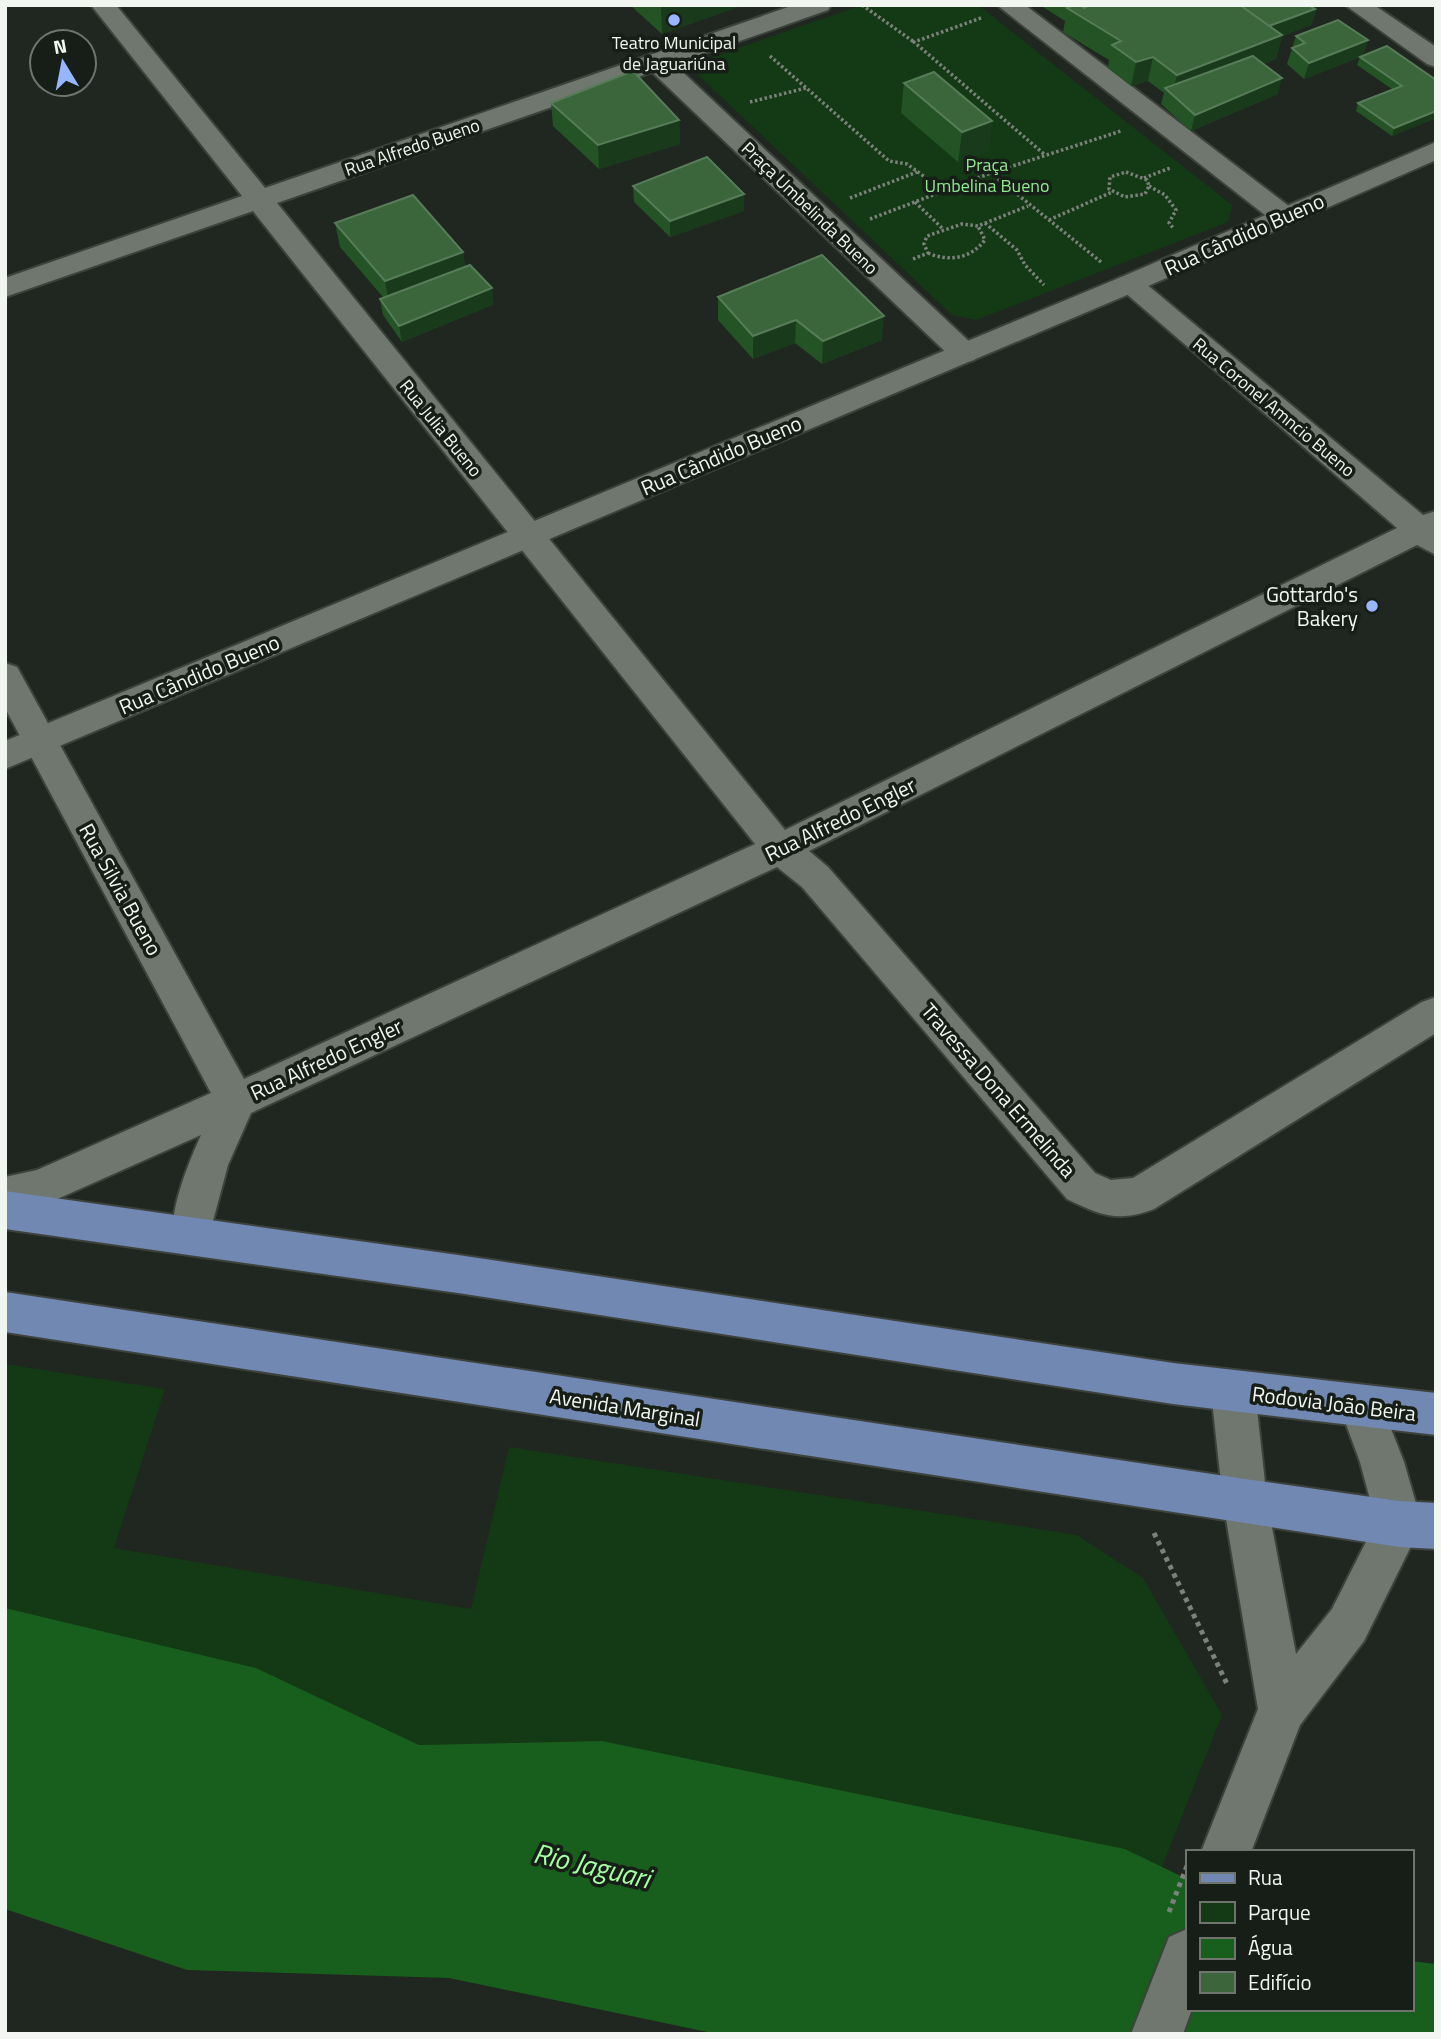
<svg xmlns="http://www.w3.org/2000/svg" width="1441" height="2039" viewBox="0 0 1441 2039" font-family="'Titillium Web',sans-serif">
  <rect width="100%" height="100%" fill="#202620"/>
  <path fill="#143a15" d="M862,5H978L1232,205L1228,222L976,320L952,315L698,75L704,60Z
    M5,1364L165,1389L114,1548L471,1609L509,1447L1077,1535L1143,1578L1222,1715L1162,1867L1125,1849L602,1741L419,1745L256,1668L5,1608Z"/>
  <path fill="#185e1c" d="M5,1608L256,1668L419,1745L602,1741L1125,1849L1187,1879V2009H1411V1961L1436,1964V2034H717L449,1978L187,1970L5,1909Z"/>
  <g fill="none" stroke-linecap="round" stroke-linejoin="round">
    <defs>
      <path id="minor" d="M91,5H116L265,188L794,5H831L828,10L674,64L974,346L979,353L974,360L964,363L954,360L652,72L277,203L785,830L1397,528L1115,284L1119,278L1129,275L1139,278L1423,515L1436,511V555L1417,545L809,851L828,867L1095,1173L1111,1180L1133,1178L1422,1002L1436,997V1033L1154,1209C1118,1223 1100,1215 1067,1199L802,887L777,867L251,1113L228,1165L206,1247L191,1253L176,1247C164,1220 189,1162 201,1135L55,1200L5,1213V1177L37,1170L211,1093L5,708V663L17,667L244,1079L755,844L253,211L5,297V278L242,196Z
        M997,5H1025L1294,210L1298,216L1294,222L1284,224L1274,222Z
        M1345,5H1374L1436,47V67L1427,64Z
        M1233,1370L1248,1376L1255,1391L1267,1501L1296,1654L1332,1609L1376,1522L1360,1462L1340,1408L1347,1393L1362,1387L1377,1393L1404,1462L1422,1524L1364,1641L1300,1725L1251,1852H1201L1258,1709L1223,1501L1211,1391L1218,1376Z
        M1187,1929V2009H1192L1183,2034H1131L1169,1937Z"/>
      <path id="secondary" d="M1436,142V160L1139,290L5,769V741L1119,278Z"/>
      <path id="primary" d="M5,1191L458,1255L1173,1363L1436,1393V1435L1173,1404L458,1293L5,1229Z
        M5,1292L1245,1479L1399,1501L1436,1503V1549L1399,1547L1245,1523L5,1332Z"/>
    </defs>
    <use href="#minor" stroke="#3d423d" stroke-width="4"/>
    <use href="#secondary" stroke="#3d423d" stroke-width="4"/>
    <use href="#primary" stroke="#3d423d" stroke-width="4"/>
    <path stroke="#7c817c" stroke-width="3.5" stroke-dasharray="2.5 2.5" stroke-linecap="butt" d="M862,5L914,42
      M981,18L914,42L1044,154
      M770,56L889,161L907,164L944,191
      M750,102L806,88
      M1126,172L1147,180L1149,186L1145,194L1125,197L1109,189L1110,177Z
      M1144,178L1170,168
      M1149,186L1165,195L1176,210L1169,223L1174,229
      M850,198L917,172
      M915,202L942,228
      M870,219L991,173
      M1049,220L1112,192
      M985,223L1017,250L1025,265L1044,285
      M928,253C949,262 970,259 985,240L978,226
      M913,259L928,253L924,244L927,236L962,224L978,226L1028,206
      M1101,262L991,173L1121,131"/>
    <path stroke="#7c817c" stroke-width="5" stroke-dasharray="4.5 4.5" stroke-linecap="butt" d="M1154,1533L1228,1686
      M1169,1912L1187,1866"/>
    <use href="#minor" fill="#6f776f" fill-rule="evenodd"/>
    <use href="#secondary" fill="#6f776f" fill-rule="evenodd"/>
    <use href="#primary" fill="#7188b3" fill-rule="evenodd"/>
  </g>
  <path fill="#245426" d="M630,5H743L662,34Z
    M1040,5H1318L1311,25L1282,36L1276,59L1263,64L1278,94L1191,131L1161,104L1164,93L1148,81L1131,86L1108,68L1109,60L1063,32L1065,21Z
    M1296,36L1368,40L1363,56L1304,79L1287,64Z
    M1360,57L1436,80V118L1392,136L1356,111L1358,103L1392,89L1357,65Z
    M904,83L992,121L988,151L958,162L901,113Z
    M551,103L679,120L680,144L599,169L553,126Z
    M633,186L744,211L670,237L634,202Z
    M335,223L463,252L465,267L494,304L402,342L383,315L380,299L383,297L340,247Z
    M718,297L882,340L822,364L795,343L753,359L718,320Z"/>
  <path fill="#193a1b" d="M661,5H743L662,34Z
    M1304,5H1318L1311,25L1282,36L1276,59L1175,97L1172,95L1177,75L1267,27Z
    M1368,40L1363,56L1304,79L1309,63Z
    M1153,57L1148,81L1131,86L1136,62Z
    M1282,78L1278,94L1191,131L1195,115Z
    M1436,111V118L1392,136L1394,128Z
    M679,120L680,144L599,169L598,145Z
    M992,121L988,151L958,162L962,132Z
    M744,194V211L670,237V221Z
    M463,252L466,276L389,305L385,281Z
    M492,288L494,304L402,342L399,326Z
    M884,316L882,340L822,364L823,341Z
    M796,320L795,343L753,359V336Z"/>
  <path fill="#3b663c" stroke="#577c58" stroke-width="2" d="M1075,5H1080L1084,8L1090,5H1240L1282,35L1177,75L1153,57L1136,62L1112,45L1121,41L1067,8Z
    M1240,5H1308L1315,9L1269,26Z
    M1338,20L1368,40L1309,63L1292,48L1305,43L1296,36Z
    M1387,46L1436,80V111L1394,128L1358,103L1402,86L1360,57Z
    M1253,56L1282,78L1195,115L1165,88Z
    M633,71L679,120L598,145L551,103Z
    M934,72L992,121L962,132L904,83Z
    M707,157L744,194L670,221L633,186Z
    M413,195L463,252L385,281L335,223Z
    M822,255L884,316L823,341L796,320L753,336L718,297Z
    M470,265L492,288L399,326L380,299Z"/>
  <g fill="#97b6fd" stroke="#171d17" stroke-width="2.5">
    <circle cx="674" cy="20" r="7"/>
    <circle cx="1372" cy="606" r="7"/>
  </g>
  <g text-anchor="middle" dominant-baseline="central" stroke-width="7" stroke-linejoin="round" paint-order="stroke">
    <g font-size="18" fill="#f2f6f1" stroke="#171d17">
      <text x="674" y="42">Teatro Municipal<tspan x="674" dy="21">de Jaguariúna</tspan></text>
    </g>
    <g font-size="18" fill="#f2f6f1" stroke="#171d17">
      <text transform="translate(412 147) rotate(-19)">Rua Alfredo Bueno</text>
      <text transform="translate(810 208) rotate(44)">Praça Umbelinda Bueno</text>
      <text transform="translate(1274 407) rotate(40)">Rua Coronel Amncio Bueno</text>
      <text transform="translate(441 428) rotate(51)">Rua Julia Bueno</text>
    </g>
    <g font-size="18" fill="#90ea90" stroke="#171d17">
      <text x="987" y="164">Praça<tspan x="987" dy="21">Umbelina Bueno</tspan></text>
    </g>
    <g font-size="21" fill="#f2f6f1" stroke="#171d17">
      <text transform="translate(1244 234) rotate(-24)">Rua Cândido Bueno</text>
      <text transform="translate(721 455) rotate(-23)">Rua Cândido Bueno</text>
      <text transform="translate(199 674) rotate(-23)">Rua Cândido Bueno</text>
      <text transform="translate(840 819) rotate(-26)">Rua Alfredo Engler</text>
      <text transform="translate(121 889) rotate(61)">Rua Silvia Bueno</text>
      <text transform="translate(326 1059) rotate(-25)">Rua Alfredo Engler</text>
      <text transform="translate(999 1090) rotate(49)">Travessa Dona Ermelinda</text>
      <text transform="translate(1334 1403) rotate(7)">Rodovia João Beira</text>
      <text transform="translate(625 1407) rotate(9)">Avenida Marginal</text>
    </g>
    <g font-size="21" fill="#f2f6f1" stroke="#171d17" text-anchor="end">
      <text x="1358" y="594">Gottardo's<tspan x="1358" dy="24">Bakery</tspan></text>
    </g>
    <g font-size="28" font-style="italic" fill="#a4fea3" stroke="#171d17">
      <text transform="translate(592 1865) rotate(13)">Rio Jaguari</text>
    </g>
  </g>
  <rect width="1441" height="2039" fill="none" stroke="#f2f6f1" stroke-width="14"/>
  <rect x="1186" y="1850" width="228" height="161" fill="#171d17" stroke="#6f746e" stroke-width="2"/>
  <rect x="1200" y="1873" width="35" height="10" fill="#7188b3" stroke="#6f746e" stroke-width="2"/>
  <text x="1248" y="1885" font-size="21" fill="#f2f6f1">Rua</text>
  <rect x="1200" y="1902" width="35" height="21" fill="#143a15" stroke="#6f746e" stroke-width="2"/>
  <text x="1248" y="1920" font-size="21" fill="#f2f6f1">Parque</text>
  <rect x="1200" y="1938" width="35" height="21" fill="#185e1c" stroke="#6f746e" stroke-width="2"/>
  <text x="1248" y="1955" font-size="21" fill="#f2f6f1">Água</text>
  <rect x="1200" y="1972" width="35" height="21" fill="#3b663c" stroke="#6f746e" stroke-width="2"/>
  <text x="1248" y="1990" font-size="21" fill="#f2f6f1">Edifício</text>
  <g transform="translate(63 63) rotate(350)"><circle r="33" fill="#171d17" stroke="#6f746e" stroke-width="2"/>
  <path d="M0-5L12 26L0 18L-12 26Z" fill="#97b6fd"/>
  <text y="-10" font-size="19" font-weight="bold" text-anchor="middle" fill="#f2f6f1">N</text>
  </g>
</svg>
